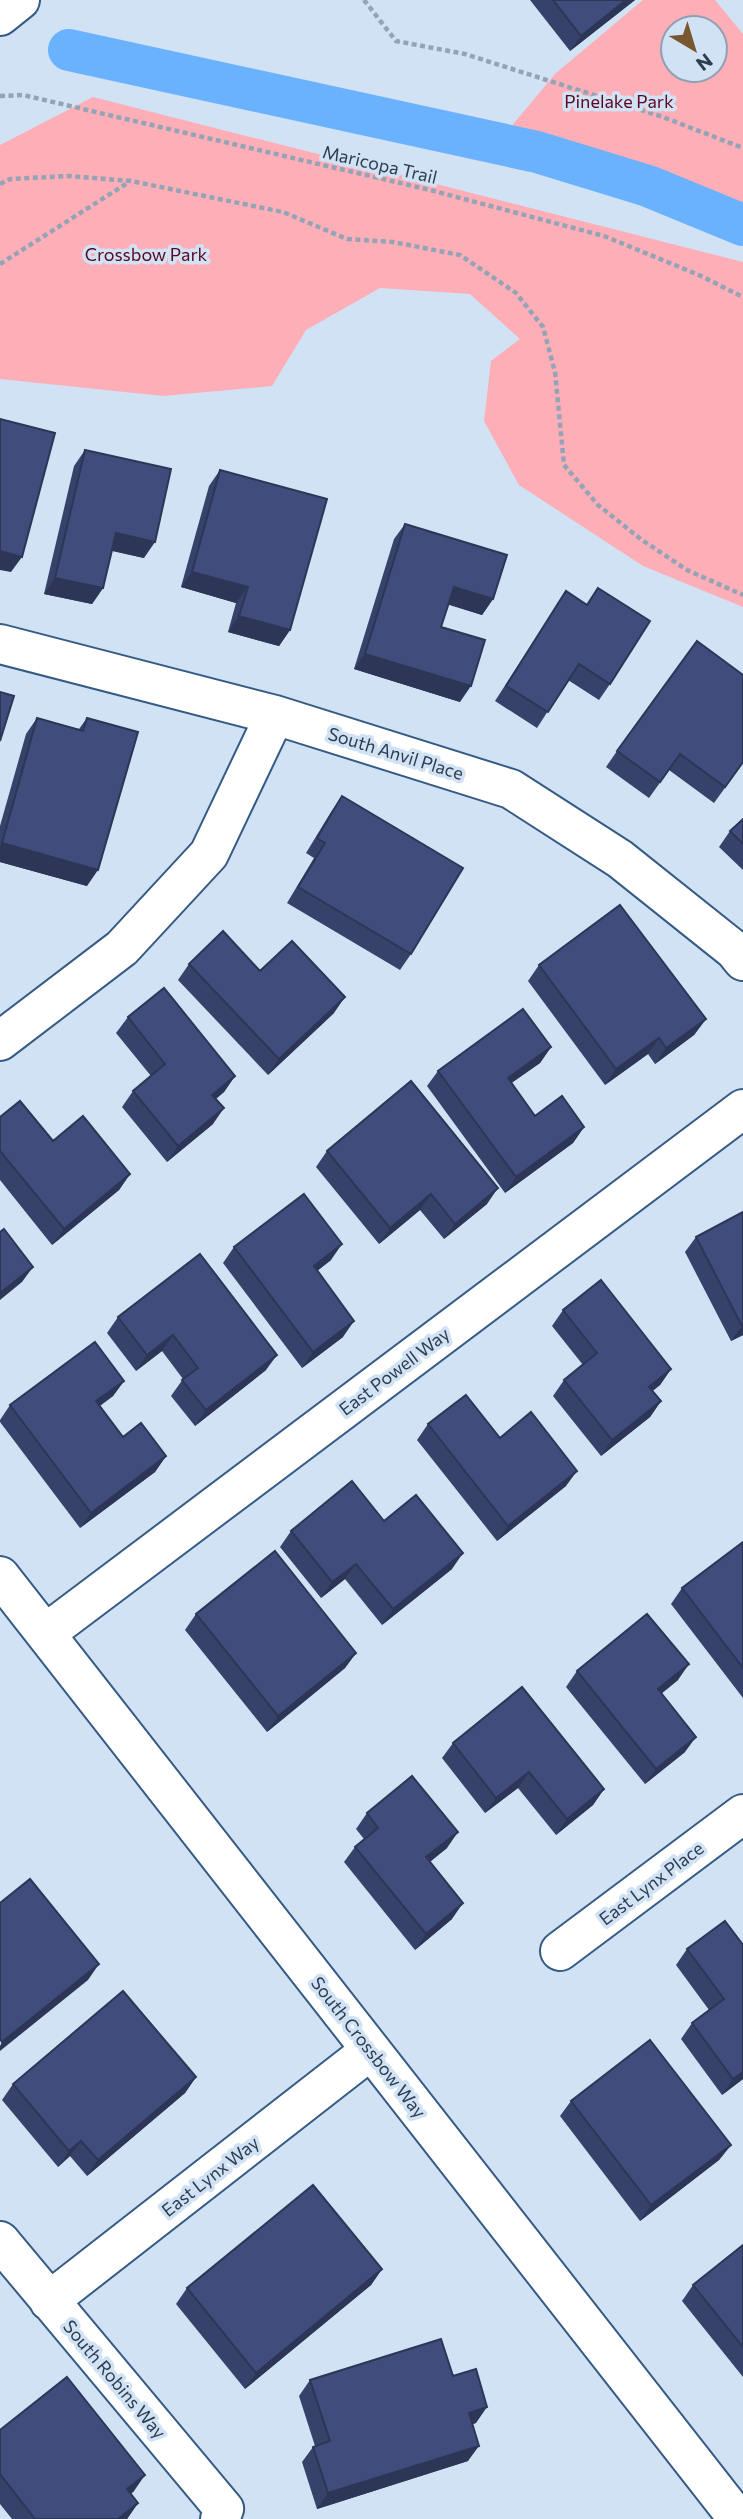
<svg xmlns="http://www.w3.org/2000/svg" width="743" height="2519" viewBox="0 0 743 2519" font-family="Commissioner,sans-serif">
  <rect width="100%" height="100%" fill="#d1e2f5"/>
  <path fill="#feaeb7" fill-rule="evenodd" d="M643,0H715L743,34V218L614,163L504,135L556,73ZM715,28V70H673V28Z
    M93,97L743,262V607L643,566L519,485L484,421L491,361L520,339L470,294L380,288L306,330L272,386L163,396L0,379V145Z"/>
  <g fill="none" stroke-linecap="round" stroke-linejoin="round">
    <path stroke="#6bb2fe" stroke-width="42" d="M69,50L537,152L648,186L743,225"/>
    <defs>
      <path id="street" d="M0,644L275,715L511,789L620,859L734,950L743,961
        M0,1041L122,948L209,854L275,715
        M0,1576L738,2519
        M46,1633L743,1109
        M560,1951L743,1814
        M0,2241L224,2509L220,2519
        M49,2301L371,2050"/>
      <path id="secondary" d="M0,16L20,0"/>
    </defs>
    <use href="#street" stroke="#355b84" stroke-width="42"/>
    <use href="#secondary" stroke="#355b84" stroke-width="42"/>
    <path stroke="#93a4b7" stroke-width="4.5" stroke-dasharray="5 3.5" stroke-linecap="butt" d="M364,0L396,41L465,54L663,117L743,148
      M0,96L23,95L430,190L604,236L699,275L743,297
      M0,184L10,179L69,176L131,181L283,212L347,239L393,242L460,255L516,293L543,327L555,372L564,465L598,505L642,540L687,570L743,595
      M0,264L129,182"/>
    <use href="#street" stroke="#fff" stroke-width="38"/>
    <use href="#secondary" stroke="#fff" stroke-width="38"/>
  </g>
  <path fill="#37426b" d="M530,0H635L570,51Z
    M85,450L144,558L112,551L103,588L92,604L44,594L74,466Z
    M220,470L290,630L279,646L228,632L236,603L181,587L209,486Z
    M405,524L493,599L482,615L448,604L441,627L460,702L354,669L394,539Z
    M598,588L610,684L599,700L568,680L537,728L495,701L566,591L587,604Z
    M743,675V763L714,803L669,770L649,798L606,767L617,751Z
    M37,718L79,729L87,718V886L0,862V826L26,734Z
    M342,796L411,954L400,970L287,903L314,858L306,853L331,812Z
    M743,819V870L719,847L730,831Z
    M189,964L334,1013L268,1075L178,980Z
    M539,965L706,1019L694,1035L655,1064L648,1054L605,1085L528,981Z
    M128,1017L235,1076L224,1092L216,1099L213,1124L167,1162L122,1107L133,1091L151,1076L116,1033Z
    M551,1047L540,1063L511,1083L535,1116L584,1127L573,1143L505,1193L427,1086L438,1071Z
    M0,1117L53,1141L130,1174L119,1190L52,1245L0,1180Z
    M327,1151L487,1204L444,1239L420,1210L379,1244L316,1167Z
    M743,1212V1335L731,1341L685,1252L696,1237Z
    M234,1247L331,1260L317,1271L343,1337L302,1368L223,1263Z
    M200,1254L266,1370L195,1426L171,1396L183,1379L162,1351L136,1371L107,1333L118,1317Z
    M563,1310L671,1369L660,1385L652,1391L661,1401L650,1417L601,1456L553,1396L564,1380L583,1365L552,1326Z
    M124,1381L113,1396L100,1406L123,1437L166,1456L155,1472L80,1528L0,1422V1420L10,1405Z
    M428,1424L500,1438L566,1486L497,1541L417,1440Z
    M384,1521L452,1569L382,1625L345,1579L321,1598L280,1547L291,1531Z
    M743,1542V1698L671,1604L682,1588Z
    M196,1614L356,1653L345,1668L267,1732L185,1630Z
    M577,1671L678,1680L661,1694L685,1752L645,1784L566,1687Z
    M453,1743L604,1789L593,1805L556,1835L518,1788L485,1813L442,1758Z
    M367,1813L447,1848L430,1862L452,1919L415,1950L344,1862L355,1847L364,1839L356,1829Z
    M743,1945V2079L722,2095L681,2039L692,2023L709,2010L676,1965L687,1949Z
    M196,2077L185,2093L87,2176L70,2156L58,2167L2,2100L13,2084Z
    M571,2101L731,2145L719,2160L640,2221L560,2116Z
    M743,2245V2377L682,2301L693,2285Z
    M382,2269L371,2285L245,2389L176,2304L187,2288Z
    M453,2376L476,2423L472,2424L468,2461L317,2509L302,2462L313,2447L315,2446L299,2396L310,2380Z
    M0,2430L134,2491L131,2494L138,2503L127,2519H12L0,2504Z"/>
  <path fill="#2d3657" d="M626,0H635L570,51L581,36Z
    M116,533L155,542L144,558L105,549Z
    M0,551L22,557L11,572L0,570Z
    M192,572L248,587L236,603L181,587Z
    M55,578L103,588L92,604L44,594Z
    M454,587L493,599L482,615L443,603Z
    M239,616L290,630L279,646L228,632Z
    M365,654L471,686L460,702L354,669Z
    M2,843L98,870L87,886L0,862V846Z
    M345,997L334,1013L268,1075L279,1059Z
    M706,1019L694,1035L655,1064L666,1048Z
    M659,1038L648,1054L605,1085L616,1069Z
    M551,1047L540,1063L496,1094L508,1078Z
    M235,1076L224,1092L201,1110L212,1095Z
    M224,1108L213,1124L167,1162L178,1146Z
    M584,1127L573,1143L505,1193L516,1177Z
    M130,1174L119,1190L52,1245L64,1229Z
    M498,1188L487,1204L444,1239L455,1224Z
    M431,1194L420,1210L379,1244L390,1228Z
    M342,1244L331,1260L303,1282L314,1266Z
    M33,1267L22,1282L0,1300V1293Z
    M354,1321L343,1337L302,1368L313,1352Z
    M743,1325V1335L731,1341L742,1326Z
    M173,1335L162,1351L136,1371L147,1355Z
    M277,1355L266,1370L195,1426L206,1410Z
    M671,1369L660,1385L638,1403L649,1387Z
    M124,1381L113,1396L85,1416L96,1401Z
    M661,1401L650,1417L601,1456L612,1440Z
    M166,1456L155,1472L80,1528L91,1513Z
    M577,1471L566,1486L497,1541L508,1526Z
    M463,1553L452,1569L382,1625L393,1609Z
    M356,1564L345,1579L321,1598L332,1582Z
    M356,1653L345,1668L267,1732L278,1716Z
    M689,1664L678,1680L647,1705L658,1689Z
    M696,1737L685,1752L645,1784L656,1769Z
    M529,1772L518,1788L485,1813L496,1798Z
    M604,1789L593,1805L556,1835L567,1819Z
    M458,1832L447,1848L415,1873L426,1857Z
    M463,1903L452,1919L415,1950L426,1934Z
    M99,1964L88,1980L0,2051V2046L2,2042Z
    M743,2072V2079L722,2095L733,2079Z
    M196,2077L185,2093L87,2176L98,2160Z
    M81,2141L70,2156L58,2167L69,2151Z
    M731,2145L719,2160L640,2221L651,2205Z
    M382,2269L371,2285L245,2389L256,2373Z
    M487,2407L476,2423L458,2429L469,2413Z
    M479,2446L468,2461L317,2509L328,2493Z
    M145,2475L134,2491L116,2505L127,2489Z
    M138,2503L127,2519H118Z"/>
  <path fill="#404d7c" stroke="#2d3657" stroke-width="2" d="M553,0H626L581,36Z
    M0,419L55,433L22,557L0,551Z
    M85,450L171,469L155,542L116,533L103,588L55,578Z
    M220,470L327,499L290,630L239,616L248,587L192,572Z
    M405,524L507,555L493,599L454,587L441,627L485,640L471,686L365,654Z
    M598,588L650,621L610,684L579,664L548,712L506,686L566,591L587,605Z
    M697,641L743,675V762L725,787L680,754L660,782L617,751Z
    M0,692L14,696L0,741Z
    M37,718L83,731L87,718L138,732L98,870L2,843Z
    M342,796L463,868L411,954L298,887L325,843L317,838Z
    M743,819V844L730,831Z
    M620,905L706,1019L666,1048L659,1038L616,1069L539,965Z
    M223,931L260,971L292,941L345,997L279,1059L189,964Z
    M164,988L235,1076L212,1095L224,1108L178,1146L133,1091L165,1064L128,1017Z
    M523,1009L551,1047L508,1078L535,1116L562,1096L584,1127L516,1177L438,1071Z
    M411,1081L498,1188L455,1224L431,1194L390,1228L327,1151Z
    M20,1101L53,1141L83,1116L130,1174L64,1229L0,1151V1117Z
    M304,1194L342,1244L314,1266L354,1321L313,1352L234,1247Z
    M743,1212V1325L742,1326L696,1237Z
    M4,1229L33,1267L0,1293V1232Z
    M200,1254L277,1355L206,1410L182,1380L198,1368L173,1335L147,1355L118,1317Z
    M601,1280L671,1369L649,1387L661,1401L612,1440L564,1380L597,1353L563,1310Z
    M95,1342L124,1381L96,1401L123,1437L141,1423L166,1456L91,1513L10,1405Z
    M466,1395L500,1438L531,1412L577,1471L508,1526L428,1424Z
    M352,1481L384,1521L416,1495L463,1553L393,1609L356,1564L332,1582L291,1531Z
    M743,1542V1668L682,1588Z
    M275,1551L356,1653L278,1716L196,1614Z
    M647,1614L689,1664L658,1689L696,1737L656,1769L577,1671Z
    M522,1687L604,1789L567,1819L529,1772L496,1798L453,1743Z
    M412,1776L458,1832L426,1857L463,1903L426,1934L355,1847L378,1828L367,1813Z
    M30,1879L99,1964L2,2042L0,2039V1903Z
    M725,1921L743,1945V2072L733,2079L692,2023L724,1999L687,1949Z
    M123,1991L196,2077L98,2160L81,2141L69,2151L13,2084Z
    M650,2040L731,2145L651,2205L571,2101Z
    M313,2185L382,2269L256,2373L187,2288Z
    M743,2245V2347L693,2285Z
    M441,2339L453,2376L476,2369L487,2407L469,2413L479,2446L328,2493L313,2447L330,2441L310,2380Z
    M67,2377L145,2475L127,2489L138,2503L118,2519H35L0,2474V2430Z"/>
  <g text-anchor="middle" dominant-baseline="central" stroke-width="7" stroke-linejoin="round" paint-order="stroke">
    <g font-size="18" fill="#5c0520" stroke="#d1e2f5">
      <text x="619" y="101">Pinelake Park</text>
      <text x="146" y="254">Crossbow Park</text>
    </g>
    <g font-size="18" fill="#2c3d51" stroke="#d1e2f5">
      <text transform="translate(380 164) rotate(13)">Maricopa Trail</text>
      <text transform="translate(396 753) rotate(17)">South Anvil Place</text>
      <text transform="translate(394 1371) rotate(-37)">East Powell Way</text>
      <text transform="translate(651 1883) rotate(-37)">East Lynx Place</text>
      <text transform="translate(369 2047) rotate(52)">South Crossbow Way</text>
      <text transform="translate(210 2176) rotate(-38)">East Lynx Way</text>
      <text transform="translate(115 2379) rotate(50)">South Robins Way</text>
    </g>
  </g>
  <g transform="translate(694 49) rotate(142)"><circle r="33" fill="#d1e2f5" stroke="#8fa0b3" stroke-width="2"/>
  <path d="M0-5L12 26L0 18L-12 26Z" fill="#78572e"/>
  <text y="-10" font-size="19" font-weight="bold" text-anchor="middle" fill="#2c3d51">N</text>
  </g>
</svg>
